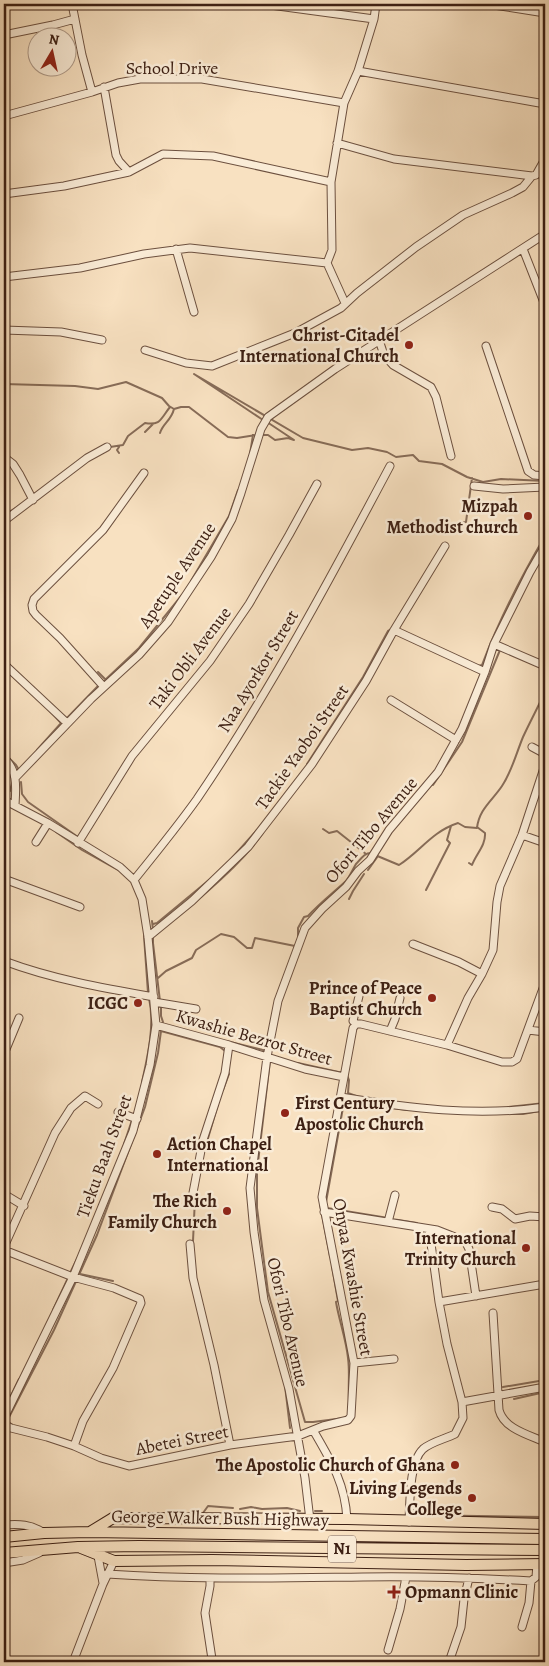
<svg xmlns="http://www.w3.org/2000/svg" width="549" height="1666" viewBox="0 0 549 1666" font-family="Alegreya,serif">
  <rect width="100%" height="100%" fill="#f8e1c1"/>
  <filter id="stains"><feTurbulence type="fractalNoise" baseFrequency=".004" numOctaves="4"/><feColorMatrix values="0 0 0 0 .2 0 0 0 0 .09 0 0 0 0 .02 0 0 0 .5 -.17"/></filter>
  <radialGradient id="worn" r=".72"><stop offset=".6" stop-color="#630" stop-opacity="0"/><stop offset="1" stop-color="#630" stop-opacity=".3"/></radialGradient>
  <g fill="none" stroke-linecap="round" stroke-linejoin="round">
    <path stroke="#876c58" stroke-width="2" d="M4,384L75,386L98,389L126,382L162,398L169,406L174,409L181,407H189L228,437L237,438L256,435
      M263,420L194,374L303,438L352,450L368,448L387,452L396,457L413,455L419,461L442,464L467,477L483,482L501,479L545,481
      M145,432L153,424
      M160,433C163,423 171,421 174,409
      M261,435H268L275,440L288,438L294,440L267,422
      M110,447L123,445L128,436L145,423C161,426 161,418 170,407
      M119,447L117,450L119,453
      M250,454L253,435
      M6,514L19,506
      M458,523L466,522L472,478
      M191,581L229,516L238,490
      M478,666L482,665C499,620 521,577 545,536
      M98,672L106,680
      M103,682L139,648L182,595
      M50,711L61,723
      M66,719L99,685
      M37,750L62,722
      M4,753L16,765L19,770
      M307,764L363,677L388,631L392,629
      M21,782L22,794L28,802L78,837
      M433,785L462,742L500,650
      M4,793L10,791L12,783
      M323,829L329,833L337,831L366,854
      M56,832L82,850L118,870
      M375,855L399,865C421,851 431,832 458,823L465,827L477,828C479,809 492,801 502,786C512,771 516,754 523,737C530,722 538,707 545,692
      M232,858L257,830
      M469,863L472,865C476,854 486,845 485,833L477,827
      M368,870L378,856
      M426,890L450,843L447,840L451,826
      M201,897C224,877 246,857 263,833
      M349,899L353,891L364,874
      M152,921L153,930
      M153,924L157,923L209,880
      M144,936L148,993
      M153,937V943L160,1001
      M298,937V928L304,917L308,916C320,903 333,893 346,881C349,878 353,869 356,864C361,859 364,853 371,853
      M158,978L166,971L192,958L196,950L221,934L234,937L247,948H252L255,938L295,946
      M161,1005V1016L163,1022
      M226,1041L267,1051
      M270,1061L257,1171V1208L268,1292L305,1422H313L344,1418
      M298,1063L343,1073
      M347,1075L349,1080L348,1093L356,1096
      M142,1082C148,1055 155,1025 149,998
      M223,1090L229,1074L228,1071
      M365,1104L407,1110
      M508,1107L545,1103
      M507,1114H523L545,1110
      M124,1144L132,1120
      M204,1152L218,1104
      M326,1202L344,1102L348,1101
      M320,1204L330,1256
      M327,1208L388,1218
      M392,1219L417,1223
      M193,1241L195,1198
      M332,1266L338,1301L336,1302C339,1320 346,1339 348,1358C350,1372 348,1386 349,1401
      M70,1273L79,1255
      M80,1274L113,1281
      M53,1310L68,1278
      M285,1386L290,1428
      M503,1387L545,1380
      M514,1399L545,1392
      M4,1410L19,1379
      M6,1423L54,1330L97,1235L145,1107L158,1053L161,1031L220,1047L225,1051
      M240,1509L251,1507L262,1509L287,1508L300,1511
      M315,1511H322
      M178,1512H179
      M203,1513L208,1506L233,1508
      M412,1515L545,1517"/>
    <defs>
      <path id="minor" d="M72,4L82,55L92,92
        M263,4L374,19
        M487,4L545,13
        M4,35L53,25L75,19
        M358,71L545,104
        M104,87L116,155L119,161L129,172
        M4,116L92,92L118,83L140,79H202L344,103
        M337,143L394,159L532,176
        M4,194L64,186L129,172L163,154L213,156L331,182
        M176,249L194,312
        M523,249L545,305
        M327,263L332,250L331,182L344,103L358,71L374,19L376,4
        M327,263L345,303
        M4,277L80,268L144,254L190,248L327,263
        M4,330L61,332L102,340
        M379,340L384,355L393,365L431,387L436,397L451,456
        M486,346L528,471L534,475L545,476
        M145,350L186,363L212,366L295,333L341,308L357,293L416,247L463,215L512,193L523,187L532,176L536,175L545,159
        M4,457L13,464L20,475L33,500
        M474,486L503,489L545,487
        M4,521L87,458L107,447
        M394,630L485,672
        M494,644L545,666
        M4,664L67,723
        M104,687L60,638L36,615L33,611L32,605L34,599L103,530L144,473
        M391,700L456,740
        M532,747L545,754
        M4,758C18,771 16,787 15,805
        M15,778L91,699L139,655L168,622L211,557L232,519L241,493L261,429L268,417L335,369L545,234
        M4,800L48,823L120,867L134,880L142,899L148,937L156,1025L150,1065L133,1131L73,1277L4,1418
        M522,835L545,843
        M36,842L48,823
        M78,843L132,756L210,661L249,604L289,535L317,484
        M4,879L80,907
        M134,880C155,854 177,827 197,799C269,693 330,579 390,466
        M148,937L192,901L248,847L312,764L366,681L394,630L445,546
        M413,944L459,962L482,974
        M4,961C52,979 103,988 154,997
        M154,1002L196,1009
        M356,1024L353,1021L360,992
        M156,1025L229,1045L305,1069L344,1077
        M528,1030L545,1032
        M390,1031L395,1019L400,998
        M447,1045L468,998L482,974L493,950L497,902L500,886L522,835L545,765
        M4,1054L19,1018
        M341,1097C408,1108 477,1117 545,1107
        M118,1112L137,1119
        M4,1194L24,1206
        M192,1198L203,1140L225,1073L229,1045
        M492,1207L502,1209L515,1219L530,1216L545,1217
        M324,1212L437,1230L465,1241L469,1249L476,1296
        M388,1222L395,1195
        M190,1244L193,1278L214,1365L230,1445
        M4,1247L55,1133L71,1108L85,1096L98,1104
        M4,1250L73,1277L114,1288L140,1299L141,1303L113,1368L83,1421L74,1446
        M439,1302L545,1284
        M493,1313L499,1410C504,1429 529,1435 545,1442
        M354,1363L394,1359
        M462,1402L545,1387
        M4,1424L11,1428L47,1437L74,1446L101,1458L129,1466L230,1445L298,1436L323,1426L348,1420L351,1416L354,1363L322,1197L353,1028L356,1024H361L447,1045L502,1062H512L517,1059L545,983
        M313,1430C331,1461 345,1483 347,1519
        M310,1520L305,1478L289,1389L264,1300L254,1232L250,1188L267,1057L278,1001L305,928L322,909L346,887L358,871L370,860L389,830L438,772L462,729L485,672L494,644L530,572L545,546
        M409,1522C410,1503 409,1462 423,1449C431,1442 445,1439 455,1434L463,1418L462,1402L447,1344L439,1302L429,1229
        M4,1525C19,1524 31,1524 44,1533
        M98,1556L103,1583
        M4,1563L23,1560L39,1553
        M107,1574C193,1580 278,1578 363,1577C419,1576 475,1578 531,1581L536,1577L537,1564
        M210,1578V1586L205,1613L212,1659
        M522,1627L529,1603L531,1581
        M388,1650L400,1609L406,1577
        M73,1662L103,1584L114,1561
        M449,1662L461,1627L464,1599L469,1578"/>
      <path id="highway" d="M90,1532L113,1518L347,1519L545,1524
        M4,1537L44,1533L90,1532L545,1539
        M81,1548L114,1561L212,1560L466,1565L545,1564
        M4,1553L78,1547L139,1546L545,1550"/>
    </defs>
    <use href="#minor" stroke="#6c503f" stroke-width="9"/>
    <use href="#highway" stroke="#3d2014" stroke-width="12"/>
    <use href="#minor" stroke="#faecd7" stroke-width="7"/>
    <use href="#highway" stroke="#f8e1c1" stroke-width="10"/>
  </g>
  <g fill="#8f2418" stroke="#faecd7" stroke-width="2">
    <circle cx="409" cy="345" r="5"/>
    <circle cx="528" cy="516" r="5"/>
    <circle cx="432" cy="998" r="5"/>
    <circle cx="138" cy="1003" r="5"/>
    <circle cx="285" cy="1113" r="5"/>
    <circle cx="157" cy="1154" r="5"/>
    <circle cx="227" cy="1211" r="5"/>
    <circle cx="526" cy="1248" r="5"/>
    <circle cx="455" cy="1465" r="5"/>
    <circle cx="472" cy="1498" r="5"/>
    <path d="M391.5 1584.5h5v5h5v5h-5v5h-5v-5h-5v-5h5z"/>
  </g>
  <g text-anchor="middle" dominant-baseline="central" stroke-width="5" stroke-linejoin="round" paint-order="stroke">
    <rect fill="#faecd7" stroke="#765d4e" stroke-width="1" x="328" y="1535.5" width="28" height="27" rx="4"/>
    <g font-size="16" font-weight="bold" fill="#3d2014">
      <text x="342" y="1549">N1</text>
    </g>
    <g font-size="18" fill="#3d2014" stroke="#faecd7">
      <text x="172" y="68">School Drive</text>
      <text transform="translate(177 575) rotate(-56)">Apetuple Avenue</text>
      <text transform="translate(190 658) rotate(-53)">Taki Obli Avenue</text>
      <text transform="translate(258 671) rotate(-59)">Naa Ayorkor Street</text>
      <text transform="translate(302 747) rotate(-55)">Tackie Yaoboi Street</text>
      <text transform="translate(371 830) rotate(-50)">Ofori Tibo Avenue</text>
      <text transform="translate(254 1037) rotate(16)">Kwashie Bezrot Street</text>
      <text transform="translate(104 1156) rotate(-70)">Tieku Baah Street</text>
      <text transform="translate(353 1277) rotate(80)">Onyaa Kwashie Street</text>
      <text transform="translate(288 1322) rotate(77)">Ofori Tibo Avenue</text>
      <text transform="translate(182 1440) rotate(-11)">Abetei Street</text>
      <text transform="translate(220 1518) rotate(1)">George Walker Bush Highway</text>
    </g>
    <g font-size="18" font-weight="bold" fill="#3d2014" stroke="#faecd7" text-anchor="end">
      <text x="399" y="335">Christ-Citadel<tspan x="399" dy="21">International Church</tspan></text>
      <text x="518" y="506">Mizpah<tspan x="518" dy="21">Methodist church</tspan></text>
      <text x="422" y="988">Prince of Peace<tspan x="422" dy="21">Baptist Church</tspan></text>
      <text x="128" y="1003">ICGC</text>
      <text x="295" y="1103" text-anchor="start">First Century<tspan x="295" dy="21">Apostolic Church</tspan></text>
      <text x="167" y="1144" text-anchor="start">Action Chapel<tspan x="167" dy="21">International</tspan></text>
      <text x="217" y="1201">The Rich<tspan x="217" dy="21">Family Church</tspan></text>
      <text x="516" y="1238">International<tspan x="516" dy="21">Trinity Church</tspan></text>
      <text x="445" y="1465">The Apostolic Church of Ghana</text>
      <text x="462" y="1488">Living Legends<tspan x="462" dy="21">College</tspan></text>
      <text x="405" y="1592" text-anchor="start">Opmann Clinic</text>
    </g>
  </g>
  <rect width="549" height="1666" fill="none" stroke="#f8e1c1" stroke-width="20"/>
  <rect x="5" y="5" width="539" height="1656" fill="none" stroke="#3d2014" stroke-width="2.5"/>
  <rect x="10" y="10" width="529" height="1646" fill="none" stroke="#3d2014"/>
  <g transform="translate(52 52) rotate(9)"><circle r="24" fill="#faecd7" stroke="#ae9a89"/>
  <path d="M0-4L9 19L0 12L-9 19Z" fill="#8f2418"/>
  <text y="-8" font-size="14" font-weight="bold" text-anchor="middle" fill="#3d2014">N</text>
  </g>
  <rect width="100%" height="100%" filter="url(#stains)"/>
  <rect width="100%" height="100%" fill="url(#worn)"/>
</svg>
